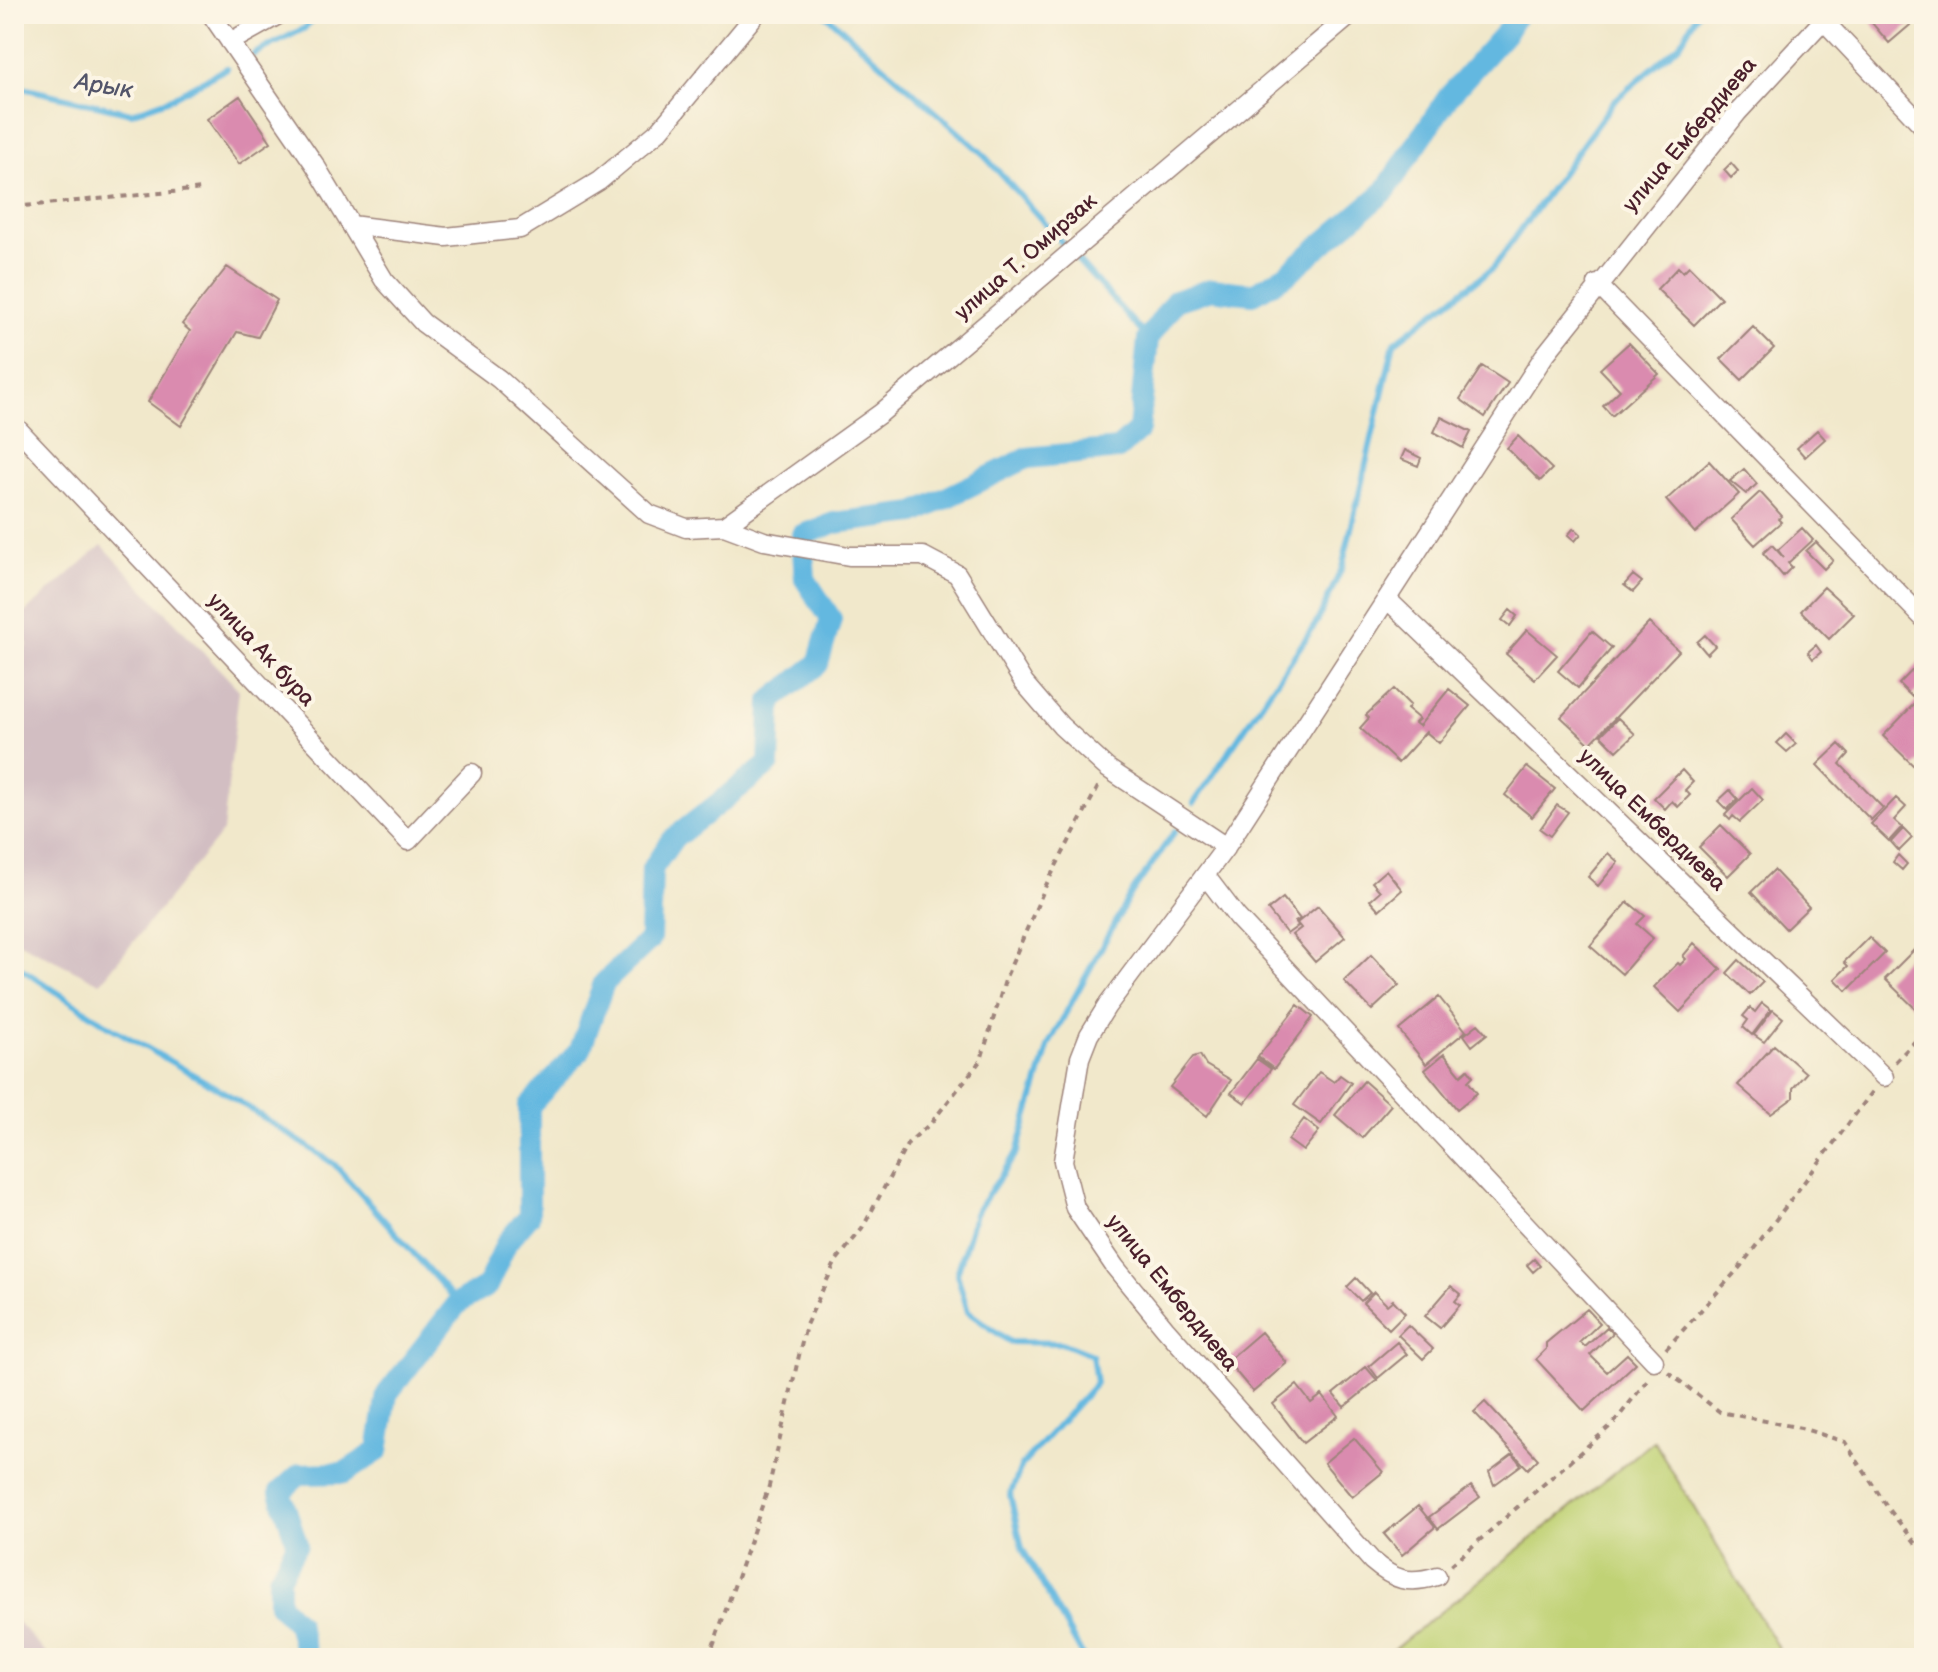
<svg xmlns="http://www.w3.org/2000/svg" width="1938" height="1672" viewBox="0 0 1938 1672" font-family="'Balsamiq Sans',sans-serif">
  <rect width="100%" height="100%" fill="#fcf5e5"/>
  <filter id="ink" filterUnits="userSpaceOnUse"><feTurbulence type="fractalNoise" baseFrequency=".0125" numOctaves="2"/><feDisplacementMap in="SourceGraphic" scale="16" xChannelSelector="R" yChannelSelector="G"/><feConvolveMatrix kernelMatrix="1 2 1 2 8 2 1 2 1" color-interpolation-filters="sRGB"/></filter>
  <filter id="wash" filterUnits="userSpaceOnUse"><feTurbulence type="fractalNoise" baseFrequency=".006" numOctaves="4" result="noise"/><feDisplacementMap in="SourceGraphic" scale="32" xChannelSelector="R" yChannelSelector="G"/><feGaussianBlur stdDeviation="1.8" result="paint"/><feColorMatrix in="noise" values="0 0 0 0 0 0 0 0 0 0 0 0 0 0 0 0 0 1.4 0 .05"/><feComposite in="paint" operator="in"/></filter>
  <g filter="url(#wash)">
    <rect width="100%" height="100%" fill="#f1e8cb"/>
    <path fill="#d2bec2" d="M102,545L239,690L223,831L100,983L14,940V662L28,645L14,622Z
      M14,1618L50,1658H14Z"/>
    <path fill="#c0d275" stroke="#857850" stroke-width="2" d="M1654,1441L1784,1658H1383Z"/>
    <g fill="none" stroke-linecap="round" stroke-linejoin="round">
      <path stroke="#64b8e0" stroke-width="6" d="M825,14L981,152L1148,339
        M254,54L305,28L318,14
        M14,86L131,113L168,100L227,68
        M1194,803L1317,622L1342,568L1394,343L1493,268L1614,101L1680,44L1697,14
        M14,964L112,1028L229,1095L334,1164L458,1303
        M1084,1658L1022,1548L1010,1495L1022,1465L1096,1383L1092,1355L1061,1343L1010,1342L968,1312L957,1274L975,1214L1017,1152L1049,1044L1129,897L1175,831"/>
      <path stroke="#64b8e0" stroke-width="22" d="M307,1658L297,1623L279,1604V1578L297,1544L280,1492L300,1474L344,1473L378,1451L387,1394L458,1303L487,1286L507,1242L529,1216V1106L580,1050L604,983L650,939L652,869L673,839L769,764L771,701L818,664L831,619L805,579L802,535L834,523L915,513L1027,458L1118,449L1139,430L1148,339L1175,301L1212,289L1253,294L1286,275L1385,191L1449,96L1506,32L1517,14"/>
    </g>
    <g id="blocks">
      <path fill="#da8baf" d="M1881,14H1923L1889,43L1871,22Z
        M240,96L271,142L239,164L207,119Z
        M1731,163L1738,171L1731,178L1724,170Z
        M1689,266L1721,298L1694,325L1657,289L1678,267L1683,272Z
        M227,267L277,300L258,337L237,332L181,426L148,402L190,331L182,324Z
        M1753,327L1774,348L1742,380L1721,359Z
        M1629,343L1659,374L1612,416L1603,406L1620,390L1600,369Z
        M1482,366L1508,383L1485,417L1460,399Z
        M1441,417L1471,432L1463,448L1434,432Z
        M1817,430L1825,439L1805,457L1797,448Z
        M1518,436L1552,469L1540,481L1507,448Z
        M1405,450L1421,458L1418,466L1401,459Z
        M1709,461L1739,494L1695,533L1666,500Z
        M1744,469L1757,484L1746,494L1730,481Z
        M1760,492L1782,516L1778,519L1781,522L1755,545L1731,519Z
        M1574,528L1581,534L1575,541L1568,535Z
        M1802,528L1813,540L1788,563L1792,567L1783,576L1763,553L1772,545L1784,558L1778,550Z
        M1816,542L1833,560L1824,569L1806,551Z
        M1633,575L1642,582L1633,592L1624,585Z
        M1824,587L1854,614L1829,639L1801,611Z
        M1510,610L1517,616L1510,626L1502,620Z
        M1649,623L1679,651L1590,744L1561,717Z
        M1527,630L1557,655L1535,679L1506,654Z
        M1592,631L1612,648L1578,688L1558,671Z
        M1705,635L1715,646L1707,654L1697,642Z
        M1816,645L1821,652L1813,659L1808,652Z
        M1924,658V684L1912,697L1899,684Z
        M1394,689L1410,705L1407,709L1419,719L1415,723L1419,726L1449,689L1470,706L1439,743L1426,732L1398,763L1360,728L1369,718L1366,715Z
        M1922,696L1924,758L1915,767L1883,736Z
        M1618,718L1635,734L1617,751L1601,735Z
        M1786,734L1796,744L1787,752L1777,743Z
        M1839,744L1849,754L1840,764L1883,808L1871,820L1817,765Z
        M1527,767L1555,789L1532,817L1505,795Z
        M1682,770L1693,782L1685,790L1690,795L1678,807L1672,801L1665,809L1654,798Z
        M1752,788L1763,800L1740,822L1733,816L1730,820L1725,815Z
        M1730,790L1738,799L1727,810L1718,801Z
        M1896,798L1906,807L1894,820L1902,827L1889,841L1871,824Z
        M1557,805L1568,812L1550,836L1540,829Z
        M1721,825L1750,854L1728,876L1699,847Z
        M1903,829L1912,838L1899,851L1891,842Z
        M1608,853L1618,862L1598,886L1588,877Z
        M1898,855L1907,864L1902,870L1893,862Z
        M1386,870L1402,890L1379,910L1370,900L1380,891L1372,882Z
        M1774,870L1809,907L1786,929L1751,892Z
        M1283,898L1300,919L1295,922L1298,926L1287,934L1268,910Z
        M1628,902L1645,916L1637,924L1653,938L1622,974L1590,946Z
        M1318,906L1345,937L1315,962L1292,935L1301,928L1297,923Z
        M1869,937L1885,953L1847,991L1835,979L1848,966L1844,962Z
        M1694,943L1721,969L1680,1012L1654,987L1678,963L1680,965L1686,959L1683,956Z
        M1914,950L1924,959V1009L1920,1013L1885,979Z
        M1371,955L1399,985L1372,1010L1344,981Z
        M1739,960L1763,982L1750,995L1727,973Z
        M1439,997L1466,1031L1426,1064L1399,1030Z
        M1762,1003L1771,1010L1752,1035L1743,1027L1748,1020L1743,1016L1750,1008L1755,1012Z
        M1298,1005L1313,1017L1274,1069L1258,1057Z
        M1773,1010L1783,1018L1764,1042L1754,1035Z
        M1478,1024L1487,1034L1472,1046L1464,1035Z
        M1774,1045L1806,1073L1793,1088V1098L1771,1114L1738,1085Z
        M1444,1054L1461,1075L1468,1069L1473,1076L1468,1081L1477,1093L1457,1109L1425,1070Z
        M1200,1055L1206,1065L1231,1080L1207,1116L1170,1087L1193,1057Z
        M1257,1059L1271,1069L1245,1103L1231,1093Z
        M1319,1072L1334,1082L1340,1075L1351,1083L1321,1124L1294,1105Z
        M1364,1081L1391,1105L1362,1138L1335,1115Z
        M1304,1119L1319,1131L1303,1151L1288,1140Z
        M1534,1259L1540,1266L1533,1272L1527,1265Z
        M1356,1278L1370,1293L1361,1301L1347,1287Z
        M1451,1286L1461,1294L1455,1301L1460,1305L1440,1328L1425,1316Z
        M1374,1292L1387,1305L1393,1300L1405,1313L1389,1329L1363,1303Z
        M1587,1309L1600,1323L1580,1342L1585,1347L1607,1327L1613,1333L1590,1355L1607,1372L1627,1354L1636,1363L1584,1411L1536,1359L1546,1349V1343Z
        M1408,1325L1433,1349L1423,1359L1398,1335Z
        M1261,1332L1287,1363L1253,1392L1227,1361Z
        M1397,1342L1407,1354L1378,1378L1369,1366Z
        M1366,1367L1377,1380L1344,1407L1333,1394Z
        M1297,1385L1311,1403L1322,1395L1338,1416L1303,1443L1273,1404Z
        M1485,1402L1538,1459L1528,1469L1474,1412Z
        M1354,1438L1383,1472L1352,1497L1324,1463Z
        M1513,1454L1521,1465L1494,1485L1489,1472Z
        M1471,1486L1480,1497L1438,1529L1429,1517Z
        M1418,1506L1435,1527L1402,1555L1384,1534Z"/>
    </g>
  </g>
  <g filter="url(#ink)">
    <use href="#blocks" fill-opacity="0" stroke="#9e847b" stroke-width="2"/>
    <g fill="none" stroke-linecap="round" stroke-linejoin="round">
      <defs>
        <path id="minor" d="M211,14L315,165L384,280L423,323L499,379L649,514L686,528L724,526L764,541L849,556H923L957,574L1024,683L1061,726L1107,768L1226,847
          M1823,20L1924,127
          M230,42L280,14
          M351,225L446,237L520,229L599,181L660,130L756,14
          M1597,284L1924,619
          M14,425L408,841L472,773
          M724,526L881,413L1352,14
          M1387,599L1884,1077
          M1205,875L1237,917L1654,1361
          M1437,1576C1408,1585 1394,1580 1372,1561L1165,1328L1115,1267L1075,1208L1063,1161L1080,1058L1089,1035L1107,1006L1226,847L1544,356L1738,112L1829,14"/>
      </defs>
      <use href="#minor" stroke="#9e847b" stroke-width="21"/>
      <path stroke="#9e847b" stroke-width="4" stroke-dasharray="6 6" stroke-linecap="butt" d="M14,207L203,189
        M1895,1062L1924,1032
        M1666,1349L1740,1267L1873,1091
        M1668,1372L1720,1412L1801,1428L1845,1442L1888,1508L1918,1546L1924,1548
        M1451,1565L1614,1423L1648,1379
        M709,1658L769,1486L806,1325L836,1261L862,1229L908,1143L931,1123L981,1060L1006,977L1047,883L1099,785"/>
      <use href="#minor" stroke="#fff" stroke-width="18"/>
    </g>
  </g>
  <g text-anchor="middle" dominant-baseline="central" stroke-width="8" stroke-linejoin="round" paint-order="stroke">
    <g font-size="22" fill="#4a1f2b" stroke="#fcf5e5">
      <text transform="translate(1690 135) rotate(-50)">улица Ембердиева</text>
      <text transform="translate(1026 257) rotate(-41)">улица Т. Омирзак</text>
      <text transform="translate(261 650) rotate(47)">улица Ак бура</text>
      <text transform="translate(1652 820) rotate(44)">улица Ембердиева</text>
      <text transform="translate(1172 1293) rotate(51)">улица Ембердиева</text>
    </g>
    <g font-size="24" font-style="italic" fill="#53556a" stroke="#fcf5e5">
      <text transform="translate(104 86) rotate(9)">Арык</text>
    </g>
  </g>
  <rect width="1938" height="1672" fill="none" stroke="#fcf5e5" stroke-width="48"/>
</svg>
